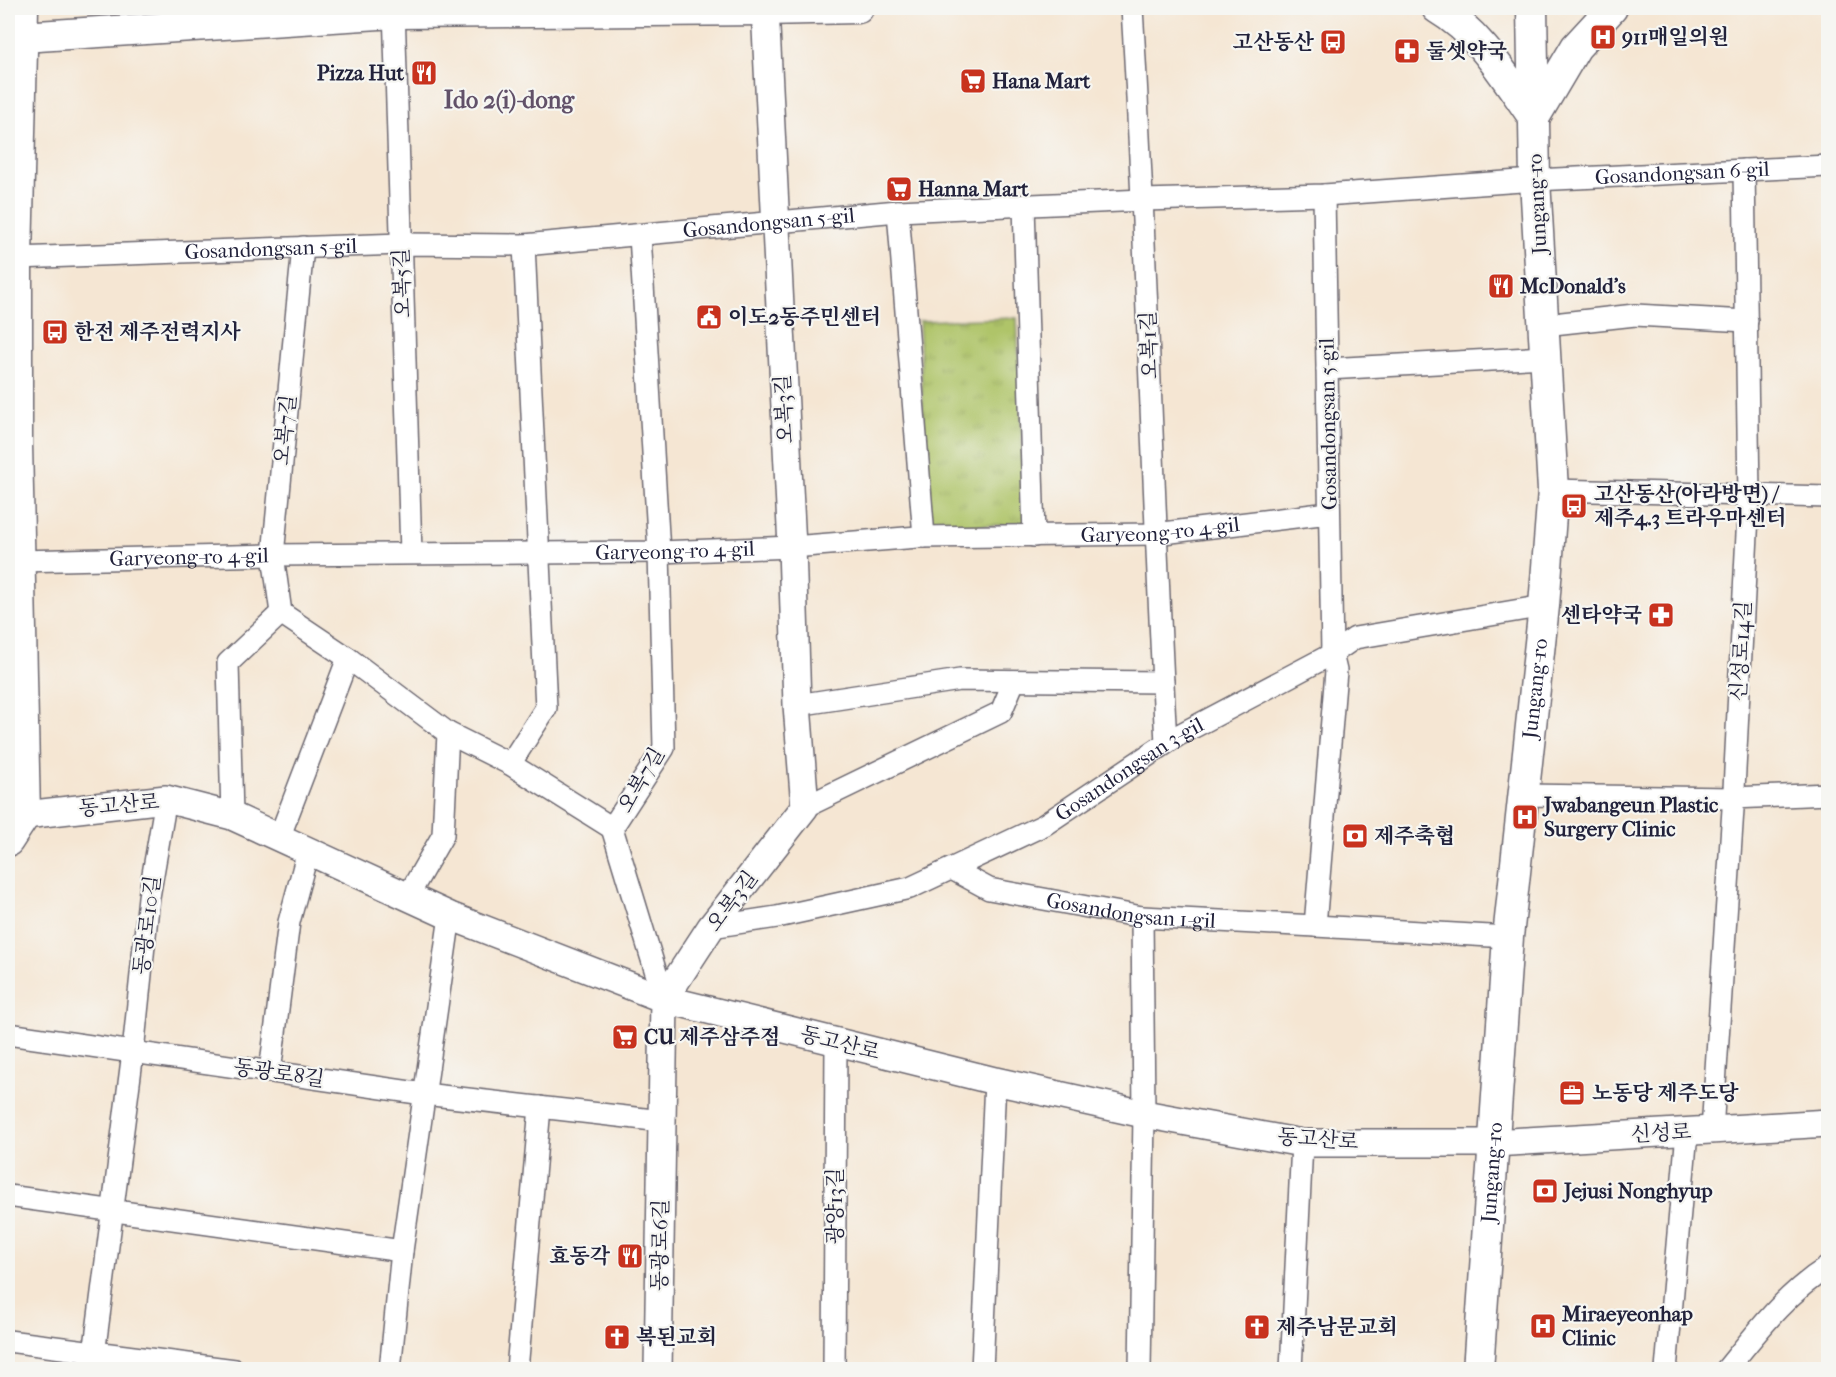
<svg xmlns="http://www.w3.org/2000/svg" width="1836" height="1377" viewBox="0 0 1836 1377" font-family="'IM FELL French Canon','Noto Serif KR',serif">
  <defs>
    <pattern id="park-tufts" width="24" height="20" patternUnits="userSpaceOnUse" patternTransform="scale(1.5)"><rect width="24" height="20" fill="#afc469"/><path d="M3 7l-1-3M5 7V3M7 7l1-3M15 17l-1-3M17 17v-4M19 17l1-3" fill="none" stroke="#96a85c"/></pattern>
  </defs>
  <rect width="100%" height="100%" fill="#f6f6f2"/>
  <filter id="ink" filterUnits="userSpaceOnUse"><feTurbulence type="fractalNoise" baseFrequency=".0167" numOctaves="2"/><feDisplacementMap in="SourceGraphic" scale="12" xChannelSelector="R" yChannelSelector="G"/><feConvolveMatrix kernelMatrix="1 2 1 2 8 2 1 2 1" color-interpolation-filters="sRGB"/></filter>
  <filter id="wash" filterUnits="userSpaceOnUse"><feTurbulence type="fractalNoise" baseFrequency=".008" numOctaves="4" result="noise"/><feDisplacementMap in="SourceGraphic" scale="24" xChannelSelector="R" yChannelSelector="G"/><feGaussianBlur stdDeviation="1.35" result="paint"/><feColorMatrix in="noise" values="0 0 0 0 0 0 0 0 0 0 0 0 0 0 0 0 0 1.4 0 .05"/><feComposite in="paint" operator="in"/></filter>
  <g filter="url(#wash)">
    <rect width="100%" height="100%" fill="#f5e6d3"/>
    <path fill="url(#park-tufts)" stroke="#687352" stroke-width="1.5" d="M1017,318L1026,524L928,528L919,321Z"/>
  </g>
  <g filter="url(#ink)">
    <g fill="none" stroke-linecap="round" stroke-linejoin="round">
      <defs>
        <g id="minor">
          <path d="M394,8L411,553"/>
          <path d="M1132,8C1147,253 1153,498 1166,743"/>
          <path d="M1024,205L1034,536"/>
          <path d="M898,211L924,537"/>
          <path d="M640,235L659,552L664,748L612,828L664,999"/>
          <path id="s1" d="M17,258L401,244L524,245L898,211L1143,200L1324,195L1535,180L1828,166"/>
          <path d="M1544,325L1635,315L1747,321"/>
          <path d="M1327,369L1545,357"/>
          <path d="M1553,490L1828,497"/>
          <path id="s2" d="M19,561L273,555L659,552L792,547L918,537L1155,534L1329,513"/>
          <path d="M281,613L273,555L303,247"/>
          <path d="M797,705L960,680L1163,682"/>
          <path d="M510,764L546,708L524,245"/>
          <path d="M1524,795L1733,798L1828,794"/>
          <path d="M805,807L1001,712L1014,681"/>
          <path d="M232,816L228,663L281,613L348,658L448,733L510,764L612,828"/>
          <path d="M279,838L348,658"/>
          <path id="s3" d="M952,869L989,889L1142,917L1315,926L1336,671L1332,654L1324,195"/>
          <path d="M408,896L443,835L448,733"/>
          <path d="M1315,926L1508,937"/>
          <path id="s4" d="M711,927L777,917L910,888L1044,825L1177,736L1332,654L1355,638L1544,606"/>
          <path d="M8,1034L424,1094L662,1121"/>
          <path d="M270,1072L289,922L308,851"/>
          <path d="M1712,1131L1733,809L1749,495L1744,170"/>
          <path d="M8,1196L402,1251"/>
          <path d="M8,1341L235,1370"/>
          <path d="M92,1370L133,1052L149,897L166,799"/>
          <path d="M390,1370L402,1251L450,916"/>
          <path d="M517,1370L540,1107"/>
          <path d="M834,1370L836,1042"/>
          <path d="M982,1370L995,1081"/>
          <path d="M1140,1370L1144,1114L1142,917"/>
          <path d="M1291,1370L1302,1143"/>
          <path d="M1666,1370L1687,1132"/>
          <path d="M1726,1370C1757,1332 1786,1293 1828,1267"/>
        </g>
        <path id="tertiary" d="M25,815L166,799L232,816L450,916L664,999L995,1081L1144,1114L1302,1143H1493L1828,1123
          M658,1370L664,999L711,927L805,807L797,705L792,547L765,8"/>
        <g id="secondary">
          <path d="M1437,8C1481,34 1505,77 1534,118L1576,47L1612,8"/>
          <path d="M8,36L22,37L395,13L765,10L858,8"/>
          <path d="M8,841L25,815L17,444V258L23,8"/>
          <path id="s5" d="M1478,1370L1508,937L1544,606L1553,490L1535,180L1532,8"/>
        </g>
      </defs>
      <use href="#minor" stroke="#6c6770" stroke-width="24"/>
      <use href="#tertiary" stroke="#6c6770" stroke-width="30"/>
      <use href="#secondary" stroke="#6c6770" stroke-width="33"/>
      <use href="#minor" stroke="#fff" stroke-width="21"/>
      <use href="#tertiary" stroke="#fff" stroke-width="27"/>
      <use href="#secondary" stroke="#fff" stroke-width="30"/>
    </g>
  </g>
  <defs>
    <symbol id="hospital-square" viewBox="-11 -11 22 22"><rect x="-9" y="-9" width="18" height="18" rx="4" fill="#c8321e" stroke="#f6f6f2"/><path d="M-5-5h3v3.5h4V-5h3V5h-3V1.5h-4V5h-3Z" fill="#fff"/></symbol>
    <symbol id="bus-square" viewBox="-11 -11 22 22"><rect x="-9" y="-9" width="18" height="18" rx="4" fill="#c8321e" stroke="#f6f6f2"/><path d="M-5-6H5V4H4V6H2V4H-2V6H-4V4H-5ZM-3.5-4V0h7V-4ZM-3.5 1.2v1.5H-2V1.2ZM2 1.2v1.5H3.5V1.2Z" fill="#fff"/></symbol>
    <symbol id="pharmacy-square" viewBox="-11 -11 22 22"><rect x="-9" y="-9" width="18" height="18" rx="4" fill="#c8321e" stroke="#f6f6f2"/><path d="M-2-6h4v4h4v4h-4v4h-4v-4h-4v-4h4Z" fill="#fff"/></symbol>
    <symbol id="restaurant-square" viewBox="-11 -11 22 22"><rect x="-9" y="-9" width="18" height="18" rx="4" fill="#c8321e" stroke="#f6f6f2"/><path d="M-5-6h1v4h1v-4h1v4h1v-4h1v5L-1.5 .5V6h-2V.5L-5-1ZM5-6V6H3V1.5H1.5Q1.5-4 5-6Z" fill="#fff"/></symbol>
    <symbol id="supermarket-square" viewBox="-11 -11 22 22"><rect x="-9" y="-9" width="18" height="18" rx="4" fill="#c8321e" stroke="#f6f6f2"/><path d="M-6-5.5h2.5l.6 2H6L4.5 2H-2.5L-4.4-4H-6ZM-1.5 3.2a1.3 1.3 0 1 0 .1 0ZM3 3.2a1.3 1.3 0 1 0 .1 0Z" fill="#fff"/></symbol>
    <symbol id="civic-square" viewBox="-11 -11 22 22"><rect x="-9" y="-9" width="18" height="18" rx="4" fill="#c8321e" stroke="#f6f6f2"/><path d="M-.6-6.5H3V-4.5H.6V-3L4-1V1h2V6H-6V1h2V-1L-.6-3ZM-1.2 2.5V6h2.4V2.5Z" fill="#fff"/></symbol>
    <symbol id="bank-square" viewBox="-11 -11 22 22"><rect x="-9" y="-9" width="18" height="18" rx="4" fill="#c8321e" stroke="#f6f6f2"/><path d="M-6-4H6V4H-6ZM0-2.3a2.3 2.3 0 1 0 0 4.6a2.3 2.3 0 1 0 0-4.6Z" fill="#fff"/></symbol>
    <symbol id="office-square" viewBox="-11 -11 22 22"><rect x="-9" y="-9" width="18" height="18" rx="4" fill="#c8321e" stroke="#f6f6f2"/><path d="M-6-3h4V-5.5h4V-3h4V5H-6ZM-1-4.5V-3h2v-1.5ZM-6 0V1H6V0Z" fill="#fff"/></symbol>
    <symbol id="church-square" viewBox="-11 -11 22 22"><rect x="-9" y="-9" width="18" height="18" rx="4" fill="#c8321e" stroke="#f6f6f2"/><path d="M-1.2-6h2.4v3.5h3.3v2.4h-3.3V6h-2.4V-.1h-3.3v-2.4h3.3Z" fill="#fff"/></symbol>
  </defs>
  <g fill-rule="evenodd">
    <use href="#hospital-square" x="1588" y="22" width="30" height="30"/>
    <use href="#bus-square" x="1318" y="27" width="30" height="30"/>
    <use href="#pharmacy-square" x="1392" y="36" width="30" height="30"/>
    <use href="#restaurant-square" x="409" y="58" width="30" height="30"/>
    <use href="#supermarket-square" x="958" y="66" width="30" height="30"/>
    <use href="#supermarket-square" x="884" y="174" width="30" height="30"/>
    <use href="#restaurant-square" x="1486" y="271" width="30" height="30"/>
    <use href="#civic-square" x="694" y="302" width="30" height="30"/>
    <use href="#bus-square" x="40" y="317" width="30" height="30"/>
    <use href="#bus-square" x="1559" y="491" width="30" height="30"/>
    <use href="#pharmacy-square" x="1646" y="600" width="30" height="30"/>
    <use href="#hospital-square" x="1510" y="802" width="30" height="30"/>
    <use href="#bank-square" x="1340" y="821" width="30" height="30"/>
    <use href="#supermarket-square" x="610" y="1022" width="30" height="30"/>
    <use href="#office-square" x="1557" y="1078" width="30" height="30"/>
    <use href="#bank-square" x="1530" y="1176" width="30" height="30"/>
    <use href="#restaurant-square" x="615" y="1241" width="30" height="30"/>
    <use href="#hospital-square" x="1528" y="1311" width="30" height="30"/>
    <use href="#church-square" x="1242" y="1312" width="30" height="30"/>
    <use href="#church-square" x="602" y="1322" width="30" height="30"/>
  </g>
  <g text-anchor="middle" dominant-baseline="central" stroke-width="4.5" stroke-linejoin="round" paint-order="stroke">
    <g font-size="21" font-weight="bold" fill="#22223b" stroke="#f6f6f2" text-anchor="start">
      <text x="1622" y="37">911매일의원</text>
      <text x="1314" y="42" text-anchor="end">고산동산</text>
      <text x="1426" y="51">둘셋약국</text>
      <text x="404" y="73" text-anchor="end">Pizza Hut</text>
      <text x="992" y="81">Hana Mart</text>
      <text x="918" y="189">Hanna Mart</text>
      <text x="1520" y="286">McDonald's</text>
      <text x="728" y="317">이도2동주민센터</text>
      <text x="74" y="332">한전 제주전력지사</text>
      <text x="1594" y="494">고산동산(아라방면) /<tspan x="1594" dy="24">제주4.3 트라우마센터</tspan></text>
      <text x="1642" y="615" text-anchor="end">센타약국</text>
      <text x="1544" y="805">Jwabangeun Plastic<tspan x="1544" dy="24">Surgery Clinic</tspan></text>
      <text x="1374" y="836">제주축협</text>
      <text x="644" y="1037">CU 제주삼주점</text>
      <text x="1592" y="1093">노동당 제주도당</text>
      <text x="1564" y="1191">Jejusi Nonghyup</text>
      <text x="610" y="1256" text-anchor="end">효동각</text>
      <text x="1562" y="1314">Miraeyeonhap<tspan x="1562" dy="24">Clinic</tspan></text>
      <text x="1276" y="1327">제주남문교회</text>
      <text x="636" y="1337">복된교회</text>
    </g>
    <g font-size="21" fill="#22223b" stroke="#f6f6f2">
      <text stroke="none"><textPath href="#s1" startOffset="1668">Gosandongsan 6-gil</textPath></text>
      <text transform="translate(1537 204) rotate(-93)">Jungang-ro</text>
      <text stroke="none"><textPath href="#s1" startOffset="753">Gosandongsan 5-gil</textPath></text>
      <text stroke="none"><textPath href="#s1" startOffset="254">Gosandongsan 5-gil</textPath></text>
      <text transform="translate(402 283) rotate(-92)">오복5길</text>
      <text transform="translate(1149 345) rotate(-92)">오복1길</text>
      <text transform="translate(784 409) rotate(-93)">오복3길</text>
      <text transform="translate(1328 424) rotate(-91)">Gosandongsan 5-gil</text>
      <text transform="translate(285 430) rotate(-84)">오복7길</text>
      <text stroke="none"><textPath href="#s2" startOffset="1142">Garyeong-ro 4-gil</textPath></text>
      <text stroke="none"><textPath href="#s2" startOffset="656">Garyeong-ro 4-gil</textPath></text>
      <text stroke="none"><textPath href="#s2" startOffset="170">Garyeong-ro 4-gil</textPath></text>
      <text transform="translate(1741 651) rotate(-87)">신성로14길</text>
      <text stroke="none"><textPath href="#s5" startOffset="684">Jungang-ro</textPath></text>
      <text stroke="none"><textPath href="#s4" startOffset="453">Gosandongsan 3-gil</textPath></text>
      <text transform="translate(641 780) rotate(-60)">오복7길</text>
      <text transform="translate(119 805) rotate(-5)">동고산로</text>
      <text transform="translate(732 901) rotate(-53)">오복3길</text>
      <text stroke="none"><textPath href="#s3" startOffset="186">Gosandongsan 1-gil</textPath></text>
      <text transform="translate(147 925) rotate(-83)">동광로10길</text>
      <text transform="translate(840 1043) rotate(14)">동고산로</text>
      <text transform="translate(279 1073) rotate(8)">동광로8길</text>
      <text transform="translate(1661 1133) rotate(-3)">신성로</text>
      <text transform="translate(1318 1139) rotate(4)">동고산로</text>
      <text stroke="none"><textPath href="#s5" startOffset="198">Jungang-ro</textPath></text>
      <text transform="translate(835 1206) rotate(-90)">광양13길</text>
      <text transform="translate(660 1245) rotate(-89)">동광로6길</text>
    </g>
    <g font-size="24" font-weight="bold" fill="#625169" stroke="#f6f6f2">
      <text x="509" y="100">Ido 2(i)-dong</text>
    </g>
  </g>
  <rect width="1836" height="1377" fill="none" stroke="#f6f6f2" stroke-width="30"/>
</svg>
